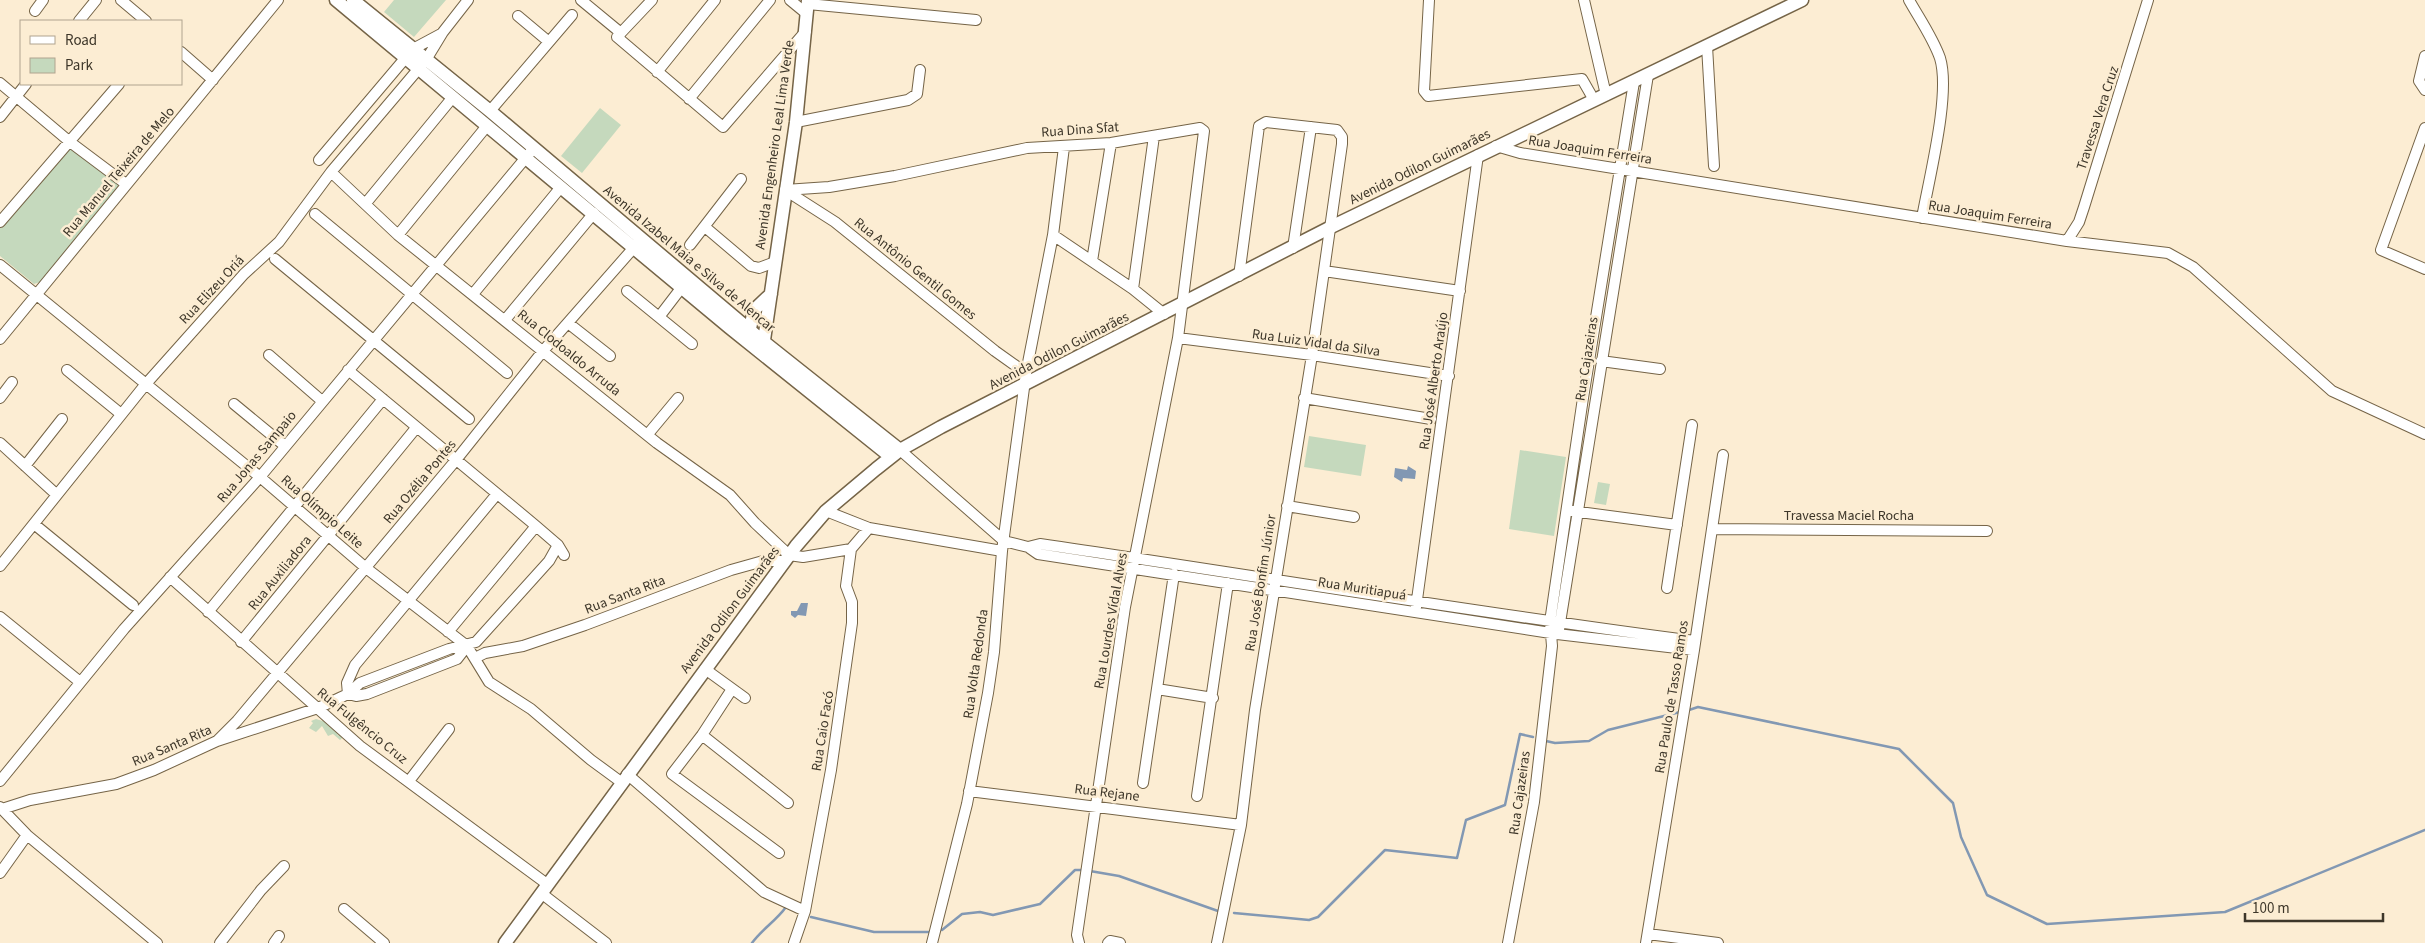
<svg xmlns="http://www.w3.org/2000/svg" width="2425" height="943" viewBox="0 0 2425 943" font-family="'Source Sans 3',sans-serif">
  <rect width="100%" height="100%" fill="#fcedd3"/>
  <path fill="#c5d9bd" d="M394,0H446L414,37L384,12Z
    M600,108L621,125L582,173L561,156Z
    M67,148H73L117,181L119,188L40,282L34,284L0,256V228Z
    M1309,436L1366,445L1361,476L1304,467Z
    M1520,450L1566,457L1554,536L1509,529Z
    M1598,482L1610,484L1606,505L1594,503Z
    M316,719L326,722L337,732L338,736L339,734L343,737L340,740L333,734L328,736L322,726L316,732L309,728L313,723L311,721Z"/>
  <path fill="#8298b3" d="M1408,466L1416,471L1415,479L1403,478L1402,482L1394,477L1395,468L1407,470Z
    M801,603H808L806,616L798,615L795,618L791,615V611H797Z"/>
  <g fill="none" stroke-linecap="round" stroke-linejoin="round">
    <path stroke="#8298b3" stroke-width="2.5" d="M1689,710L1698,707L1899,749L1953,803L1961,837L1987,895L2047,924L2225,912L2425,830
      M1546,741L1555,743L1589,741L1608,730L1680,712
      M1090,871L1119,876L1218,911
      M1234,913L1309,920L1318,917L1385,850L1457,858L1466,820L1505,805L1520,734L1533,737
      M811,917L874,932H929
      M942,930L962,914L980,912L993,915L1040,904L1075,870H1084
      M752,943C762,929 776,921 786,907"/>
    <defs>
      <path id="minor" d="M121,0L146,21
        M581,0L621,33
        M652,0L617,37L723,127L806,31
        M790,0L807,14
        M1429,0L1424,91L1428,96L1582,79L1594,100
        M1584,0L1606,95
        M1909,0C1919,18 1933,38 1940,58C1951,94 1929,178 1922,218
        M808,4L976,20
        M35,11L43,0
        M518,16L549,42
        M79,21L96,0
        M1707,46L1714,166
        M181,52L213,80
        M2425,56L2419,81L2425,90
        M657,72L715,0
        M0,83L70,142L126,184
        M689,99L770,0
        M490,111L572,15
        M0,117L26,84
        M796,122L908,100L917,94L920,70
        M2425,128L2381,250L2425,269
        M1496,146L1520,153L2067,241L2168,253L2193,267L2332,391L2425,434
        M319,160L413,49L441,34
        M331,172L398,235L657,443L730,495L755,523L789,555L803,557L851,549
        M785,190L829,187L895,176L1027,148L1111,143L1200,128L1204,131L1178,338L1125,607L1077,935L1079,943
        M785,190L835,222L995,351L1026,373
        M366,203L453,97
        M315,214L507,373
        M0,222L119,84
        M705,227L751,266L759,268L775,262
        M398,235L486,127
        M1053,235L1133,289L1164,314
        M2067,241L2079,222L2084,207L2148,0
        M690,245L741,179
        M1293,248L1311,127
        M275,259L469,419
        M1092,261L1111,143
        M0,265L260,477L366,568L467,646L489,682L531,709L591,760L621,782
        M1324,271L1460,291
        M1133,289L1154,136
        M627,291L692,344
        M473,294L561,187
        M659,317L682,287
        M505,320L594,213
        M568,323L610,356
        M1178,338L1312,355L1449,376
        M0,339L278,0
        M269,355L322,401
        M1601,361L1660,369
        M67,370L121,414
        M348,370L536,526L558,545L564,555
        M0,398L12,382
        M1304,398L1431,419
        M234,404L285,446
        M648,434L678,398
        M0,443L57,495
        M900,450L1004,541L1028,547L1040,544C1259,576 1476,613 1695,641
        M25,466L62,419
        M1287,506L1354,517
        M826,511L869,528L1002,551
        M1572,511L1677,525
        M34,524L133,605
        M1712,529L1987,531
        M1028,547L1038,554L1557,634L1694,650
        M0,566L145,385L244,274L279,242L331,172L426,60L443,32L468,0
        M170,577L360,746L547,884
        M1667,588L1692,425
        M1416,607L1478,155
        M208,612L383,399
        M0,617L80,682
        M1559,629L1648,75
        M448,632L536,526
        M241,642L416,428
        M475,658L485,653L523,646L585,625L731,570L763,561H785
        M705,669L745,698
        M732,689L702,735L672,774L779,853
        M1157,689L1213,698
        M348,694L347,683L355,665L497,494
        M348,694L356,696L367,694L457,659L467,646
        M702,735L788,803
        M217,741L237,721L456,460L543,351L637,244
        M627,774L764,892L805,911
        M0,781L124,629L260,477L533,149
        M409,781L449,729
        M1143,783L1174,574
        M969,791L1241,825
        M1197,796L1228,583
        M0,807L27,835L157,943
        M2,809L30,800L116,784L154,770L217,741L318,708L348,694L360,683L449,649L476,642L549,561L558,545
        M0,873L27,835
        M541,893L606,943
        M344,909L384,943
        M1648,934L1718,943
        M220,943L261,890L284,866
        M274,943L279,936
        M794,943L805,911L831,770L852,623V602L846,586L851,549L869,528
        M932,943L967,804L988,693L994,652L1002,551L1026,373L1053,235L1064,147
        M1108,943L1110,941L1120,943
        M1217,943L1241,825L1255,710L1312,355L1342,144V137L1337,130L1266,122L1259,126L1239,276
        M1508,943L1534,802L1552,646L1550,622L1583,398L1634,82
        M1646,943L1694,650L1723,455"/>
      <path id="tertiary" d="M336,0L730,328L891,457
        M353,0L490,111L764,342L900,450
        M749,333L754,310L771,294
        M763,347L796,122L808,0
        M505,943L796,546L826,511L876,469L900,450L941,427L1331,227L1802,0"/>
    </defs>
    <use href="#minor" stroke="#756447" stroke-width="12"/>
    <use href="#tertiary" stroke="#756447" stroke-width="15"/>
    <use href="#minor" stroke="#fff" stroke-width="10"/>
    <use href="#tertiary" stroke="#fff" stroke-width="12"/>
  </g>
  <g text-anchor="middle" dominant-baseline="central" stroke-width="5" stroke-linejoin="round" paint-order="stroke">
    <g font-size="14" fill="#3d3629" stroke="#fcedd3">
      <text transform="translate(2098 118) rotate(-72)">Travessa Vera Cruz</text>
      <text transform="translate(1080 130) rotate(-4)">Rua Dina Sfat</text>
      <text transform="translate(775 145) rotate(-82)">Avenida Engenheiro Leal Lima Verde</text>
      <text transform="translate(1590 150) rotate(9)">Rua Joaquim Ferreira</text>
      <text transform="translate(1420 167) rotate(-26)">Avenida Odilon Guimarães</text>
      <text transform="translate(119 172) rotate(-50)">Rua Manuel Teixeira de Melo</text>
      <text transform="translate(1990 215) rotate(9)">Rua Joaquim Ferreira</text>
      <text transform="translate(689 259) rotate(40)">Avenida Izabel Maia e Silva de Alencar</text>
      <text transform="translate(915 269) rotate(39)">Rua Antônio Gentil Gomes</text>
      <text transform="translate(212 290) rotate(-47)">Rua Elizeu Oriá</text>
      <text transform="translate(1316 343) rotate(8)">Rua Luiz Vidal da Silva</text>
      <text transform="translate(1059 351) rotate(-27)">Avenida Odilon Guimarães</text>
      <text transform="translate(569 353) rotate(39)">Rua Clodoaldo Arruda</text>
      <text transform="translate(1587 359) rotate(-81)">Rua Cajazeiras</text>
      <text transform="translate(1434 381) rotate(-82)">Rua José Alberto Araújo</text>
      <text transform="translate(257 457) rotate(-50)">Rua Jonas Sampaio</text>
      <text transform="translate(420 482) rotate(-50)">Rua Ozélia Pontes</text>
      <text transform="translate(322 512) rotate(41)">Rua Olímpio Leite</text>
      <text x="1849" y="516">Travessa Maciel Rocha</text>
      <text transform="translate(280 573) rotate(-51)">Rua Auxiliadora</text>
      <text transform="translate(1261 583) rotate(-81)">Rua José Bonfim Júnior</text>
      <text transform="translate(1362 589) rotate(9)">Rua Muritiapuá</text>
      <text transform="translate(625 595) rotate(-21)">Rua Santa Rita</text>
      <text transform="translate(730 610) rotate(-53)">Avenida Odilon Guimarães</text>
      <text transform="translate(1111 621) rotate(-80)">Rua Lourdes Vídal Alves</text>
      <text transform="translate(976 664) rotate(-82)">Rua Volta Redonda</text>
      <text transform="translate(1672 697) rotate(-81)">Rua Paulo de Tasso Ramos</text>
      <text transform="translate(362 726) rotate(39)">Rua Fulgêncio Cruz</text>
      <text transform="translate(823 731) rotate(-81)">Rua Caio Facó</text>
      <text transform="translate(172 746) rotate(-23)">Rua Santa Rita</text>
      <text transform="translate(1107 793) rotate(7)">Rua Rejane</text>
      <text transform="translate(1520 793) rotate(-82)">Rua Cajazeiras</text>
    </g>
  </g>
  <rect x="20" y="20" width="162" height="65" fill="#fcedd3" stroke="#b0a48f"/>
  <rect x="30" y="36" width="25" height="8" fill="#ffffff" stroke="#b0a48f"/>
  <text x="65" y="45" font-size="15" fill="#3d3629">Road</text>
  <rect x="30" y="58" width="25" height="15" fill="#c5d9bd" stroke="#b0a48f"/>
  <text x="65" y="70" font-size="15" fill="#3d3629">Park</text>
  <path d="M2245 913v8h138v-8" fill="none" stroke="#3d3629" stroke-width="2.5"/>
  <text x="2252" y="913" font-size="15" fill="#3d3629" stroke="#fcedd3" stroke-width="4" paint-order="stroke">100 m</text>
</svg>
